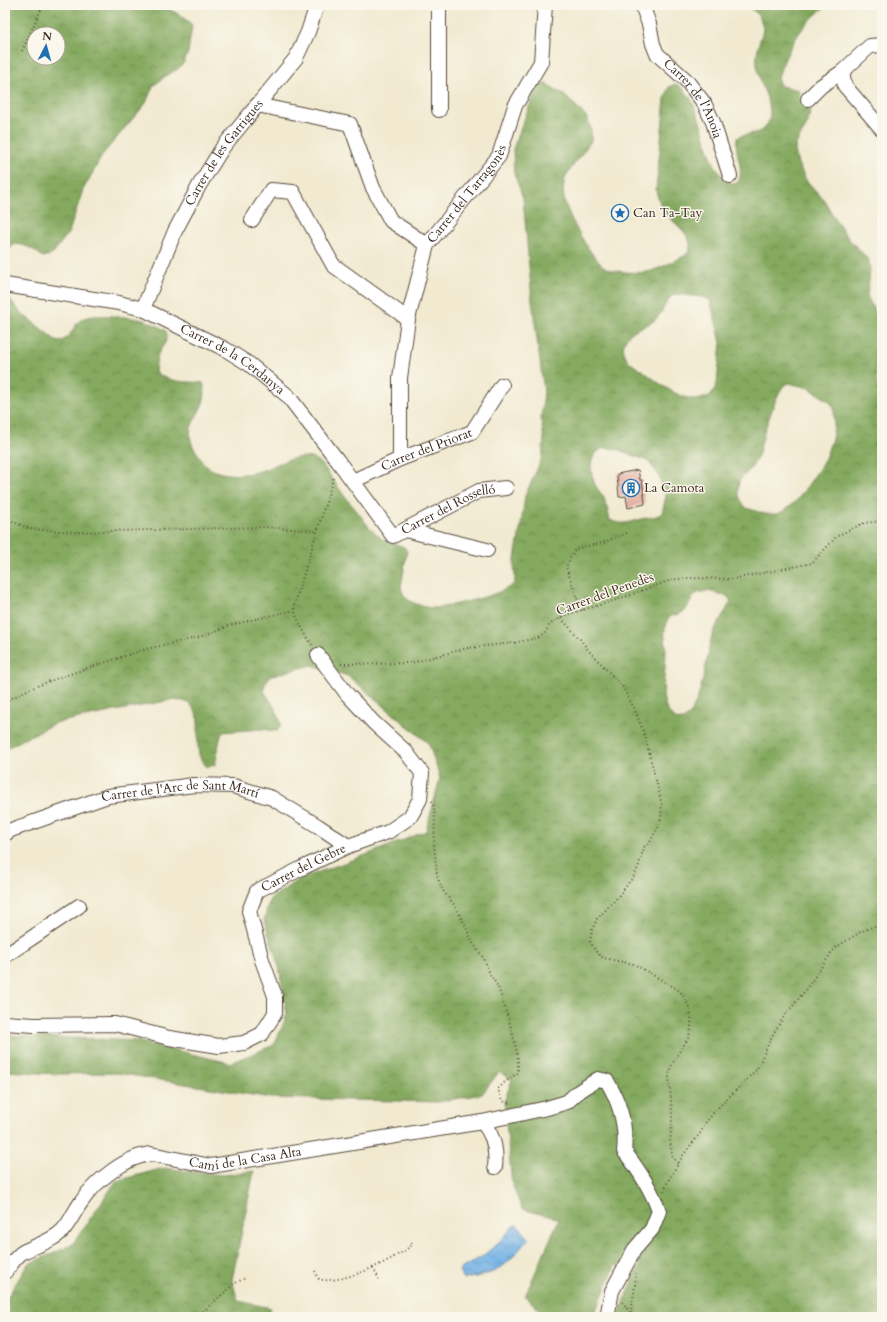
<svg xmlns="http://www.w3.org/2000/svg" width="887" height="1322" viewBox="0 0 887 1322" font-family="Cardo,serif">
  <defs>
    <pattern id="forest-crowns" width="20" height="18" patternUnits="userSpaceOnUse"><rect width="20" height="18" fill="#84a95f"/><path d="M2 6a3 3 0 1 1 6 0M12 15a3 3 0 1 1 6 0" fill="none" stroke="#6d8a4e"/></pattern>
    <pattern id="water-waves" width="16" height="10" patternUnits="userSpaceOnUse"><rect width="16" height="10" fill="#73b2e6"/><path d="M0 5q4-4 8 0t8 0" fill="none" stroke="#6091ba"/></pattern>
  </defs>
  <rect width="100%" height="100%" fill="#fbf7ec"/>
  <filter id="ink" filterUnits="userSpaceOnUse"><feTurbulence type="fractalNoise" baseFrequency=".025" numOctaves="2"/><feDisplacementMap in="SourceGraphic" scale="8" xChannelSelector="R" yChannelSelector="G"/><feConvolveMatrix kernelMatrix="1 2 1 2 8 2 1 2 1" color-interpolation-filters="sRGB"/></filter>
  <filter id="wash" filterUnits="userSpaceOnUse"><feTurbulence type="fractalNoise" baseFrequency=".012" numOctaves="4" result="noise"/><feDisplacementMap in="SourceGraphic" scale="16" xChannelSelector="R" yChannelSelector="G"/><feGaussianBlur stdDeviation="0.9" result="paint"/><feColorMatrix in="noise" values="0 0 0 0 0 0 0 0 0 0 0 0 0 0 0 0 0 1.4 0 .05"/><feComposite in="paint" operator="in"/></filter>
  <g filter="url(#wash)">
    <rect width="100%" height="100%" fill="#f1ead1"/>
    <path fill="url(#forest-crowns)" stroke="#606a3e" fill-rule="evenodd" d="M5,5H161L184,17L192,25L188,53L183,64L178,69L167,75L153,86L146,103L103,154L83,190L69,232L54,252L49,256L42,257C35,249 26,245 15,244C8,249 6,253 5,261ZM34,34H58V58H34Z
      M744,5H827C819,12 810,19 804,27C795,37 778,69 778,81L781,86L799,90L798,98L807,105L810,111L808,123L796,144L795,150L798,164L806,180L824,200L838,224L849,239L866,257L869,261L870,272L867,296L878,318L875,361L877,385L882,402V1317H618L641,1261L615,1266L593,1317H546L525,1296L559,1219L522,1209L512,1184L504,1102L512,1080L499,1072L482,1094L438,1102L271,1098L117,1073L57,1074L5,1071V1035L137,1041L230,1063L274,1045L287,1015L279,967L264,920L270,899L299,879L366,855L426,831L440,778L429,744L348,676L312,665L270,676L265,684L264,691C271,703 279,711 281,725L277,731L262,729L222,732C218,743 218,754 215,765L207,767C204,763 200,760 199,754C195,739 205,710 186,702C182,700 176,701 171,700L55,723L5,749V286L9,298L20,312L58,342C74,339 72,323 84,318C94,313 132,317 143,320C151,322 159,326 166,331C170,342 160,347 157,357C156,361 156,366 155,370C164,384 189,381 203,383C212,407 185,420 191,441C192,446 195,450 198,454C202,462 207,468 215,471C228,476 244,475 257,472C277,466 302,448 321,463L345,497L357,511L369,527L382,539L404,547L407,551L401,587C403,597 408,601 417,604C435,612 446,606 465,602C479,599 502,593 514,584L515,579L514,564L521,525L525,496L542,458L544,440L541,419L544,392L532,301L523,198L514,173L513,149L537,86L542,84H547L563,94L582,112L586,116L591,129V141L567,174C564,181 562,189 564,198C566,213 593,263 608,269C617,272 642,274 651,271C660,268 668,264 676,260C682,257 691,254 690,246C690,233 675,224 667,215C661,208 658,199 656,190L665,99L669,87L675,84C707,95 701,177 735,184L739,181C744,164 734,154 737,138C745,133 761,135 767,125C776,109 762,90 759,75C756,66 756,54 759,44C760,37 765,31 762,24C759,13 753,10 744,5ZM675,294L703,297L710,300L721,342L717,384L711,395C705,398 700,400 694,399C675,397 658,382 643,371C638,368 632,365 628,360C625,355 622,349 624,343C629,328 645,328 655,320C665,311 665,299 675,294ZM789,383L809,388L830,402L834,408V427L832,439L824,461L817,472L798,499L788,508L778,514H765L747,508L743,505L738,493V488L739,481L752,467L758,456L765,429L776,399L783,386ZM605,448L617,449L648,461L658,474L666,496L662,513C655,518 649,517 641,519C629,522 622,526 610,520C608,513 607,505 604,498C602,495 599,491 597,488C589,474 587,453 605,448ZM708,591L727,596L731,601C725,614 715,625 711,639C708,650 697,743 671,715C666,710 664,702 663,695C663,681 666,667 666,652C666,642 662,629 668,619C673,613 682,616 686,609C695,598 689,593 708,591Z
      M164,1168L223,1175L254,1171L232,1280L238,1301L271,1308L266,1317H5V1301L28,1264L72,1245L116,1181Z"/>
    <path fill="url(#water-waves)" stroke="#576e82" d="M516,1224L529,1238C520,1248 511,1261 500,1268C490,1275 475,1277 463,1279L459,1270L483,1256L500,1241Z"/>
    <g id="blocks">
      <path fill="#e0a99e" d="M638,470L640,480H642L645,504L628,508L626,496L619,497L617,474Z"/>
    </g>
  </g>
  <g filter="url(#ink)">
    <use href="#blocks" fill-opacity="0" stroke="#564739" stroke-width="1"/>
    <g fill="none" stroke-linecap="round" stroke-linejoin="round">
      <defs>
        <g id="minor">
          <path d="M439,5V110"/>
          <path id="s1" d="M642,5L649,24L653,44L657,54L686,80L704,103L713,122L730,176"/>
          <path d="M882,45L870,46L842,72L845,86L882,129"/>
          <path d="M808,99L821,86L842,72"/>
          <path d="M257,105L350,124L373,188L391,221L427,245"/>
          <path d="M252,220L271,190L293,192L333,265L408,319"/>
          <path id="s2" d="M5,285L119,303L143,309L225,349L249,364L288,396L338,461L393,536L479,491L506,488"/>
          <path id="s3" d="M143,309L175,231L200,184L223,147L296,58L308,32L317,5"/>
          <path id="s4" d="M400,459V378L408,319L427,245L499,156L515,106L541,62L545,5"/>
          <path id="s5" d="M353,481L400,459L472,432L502,385"/>
          <path d="M405,530L487,550"/>
          <path id="s6" d="M5,834L11,830L108,796L194,785L233,786L272,798L318,826L348,846"/>
          <path d="M5,956L79,906"/>
          <path id="s7" d="M5,1023L34,1025L115,1024L169,1038L219,1046L244,1043L262,1034L275,1013V996L262,960L249,911L257,891L300,869L348,846L388,832L410,817L420,799L422,773L406,752L374,723L347,694L318,655"/>
          <path d="M482,1122L547,1108L567,1102L578,1092L598,1079L607,1081C620,1103 627,1125 624,1151C639,1170 651,1188 659,1211L652,1229L634,1250L612,1291L607,1317"/>
          <path id="s8" d="M5,1272C10,1266 16,1256 23,1252C37,1245 53,1241 63,1230C71,1221 75,1210 82,1201C95,1181 127,1156 151,1154L211,1166L482,1122C494,1135 497,1150 495,1167"/>
        </g>
      </defs>
      <use href="#minor" stroke="#564739" stroke-width="16"/>
      <path stroke="#564739" stroke-width="2" stroke-dasharray="1 3" stroke-linecap="butt" d="M22,51L43,5
        M5,518L30,529L75,532L265,527L317,531
        M583,610L577,598L566,567L575,549L602,543L629,532
        M561,618L580,639L588,650L622,686L634,708L645,736L662,805L661,818L659,826L650,842L644,847L638,868L634,876L616,899L597,919L592,930L590,942L597,953L603,958L634,964L677,989C689,999 695,1020 689,1036C683,1049 671,1060 669,1076L672,1112V1125L670,1140L672,1156L678,1164
        M312,645C307,636 294,617 294,606L334,476
        M341,664L411,663L467,648L513,643L538,638L545,633L550,624L566,615L616,600L671,580L687,578L733,579L812,563L837,536L864,523L882,521
        M5,702L27,690L58,678L146,649L200,637L231,625L294,610
        M432,801L433,803L435,814L434,844L437,876L443,891L455,906L465,925L473,943L484,959L490,974L498,987L510,1024L515,1043L518,1059V1073L505,1082L498,1089L502,1101L510,1103
        M664,1191L668,1181L684,1154L701,1132L706,1122L717,1109L757,1069L772,1036L783,1018L804,992L832,952L838,946L862,931L875,926H882
        M373,1268L379,1279
        M315,1271L319,1279C340,1286 396,1259 412,1245L411,1240
        M622,1302L631,1314L635,1285L636,1273
        M197,1317L234,1284L245,1278"/>
      <use href="#minor" stroke="#fff" stroke-width="14"/>
    </g>
  </g>
  <defs>
    <symbol id="sight-ring" viewBox="-11 -11 22 22"><circle r="9.5" fill="#fbf7ec" stroke="#1f6fb2" stroke-width="1.5"/><path d="M0-6L1.8-2.2L6-1.7L2.9 1.2L3.7 5.4L0 3.3L-3.7 5.4L-2.9 1.2L-6-1.7L-1.8-2.2Z" fill="#1f6fb2"/></symbol>
    <symbol id="building-ring" viewBox="-11 -11 22 22"><circle r="9.5" fill="#fbf7ec" stroke="#1f6fb2" stroke-width="1.5"/><path d="M-4-6H4V6H1V3H-1V6H-4ZM-2.5-4.3h1.7v1.8h-1.7ZM.8-4.3h1.7v1.8H.8ZM-2.5-1h1.7V.8h-1.7ZM.8-1h1.7V.8H.8Z" fill="#1f6fb2"/></symbol>
  </defs>
  <g fill-rule="evenodd">
    <use href="#sight-ring" x="610" y="203" width="20" height="20"/>
    <use href="#building-ring" x="621" y="478" width="20" height="20"/>
  </g>
  <g text-anchor="middle" dominant-baseline="central" stroke-width="3" stroke-linejoin="round" paint-order="stroke">
    <g font-size="13" fill="#3b2a1e" stroke="#fbf7ec">
      <text stroke="none"><textPath href="#s1" startOffset="110">Carrer de l'Anoia</textPath></text>
      <text stroke="none"><textPath href="#s3" startOffset="177">Carrer de les Garrigues</textPath></text>
      <text stroke="none"><textPath href="#s4" startOffset="282">Carrer del Tarragonès</textPath></text>
      <text stroke="none"><textPath href="#s2" startOffset="243">Carrer de la Cerdanya</textPath></text>
      <text stroke="none"><textPath href="#s5" startOffset="80">Carrer del Priorat</textPath></text>
      <text stroke="none"><textPath href="#s2" startOffset="547">Carrer del Rosselló</textPath></text>
      <text transform="translate(605 594) rotate(-20)">Carrer del Penedès</text>
      <text stroke="none"><textPath href="#s6" startOffset="183">Carrer de l'Arc de Sant Martí</textPath></text>
      <text stroke="none"><textPath href="#s7" startOffset="466">Carrer del Gebre</textPath></text>
      <text stroke="none"><textPath href="#s8" startOffset="289">Camí de la Casa Alta</textPath></text>
    </g>
    <g font-size="13" fill="#3b2a1e" stroke="#fbf7ec" text-anchor="start">
      <text x="633" y="213">Can Ta-Tay</text>
      <text x="644" y="488">La Camota</text>
    </g>
  </g>
  <rect width="887" height="1322" fill="none" stroke="#fbf7ec" stroke-width="20"/>
  <g transform="translate(46 46) rotate(6)"><circle r="19" fill="#fbf7ec" stroke="#aea59a"/>
  <path d="M0-3L7 15L0 10L-7 15Z" fill="#1f6fb2"/>
  <text y="-6" font-size="11" font-weight="bold" text-anchor="middle" fill="#3b2a1e">N</text>
  </g>
</svg>
